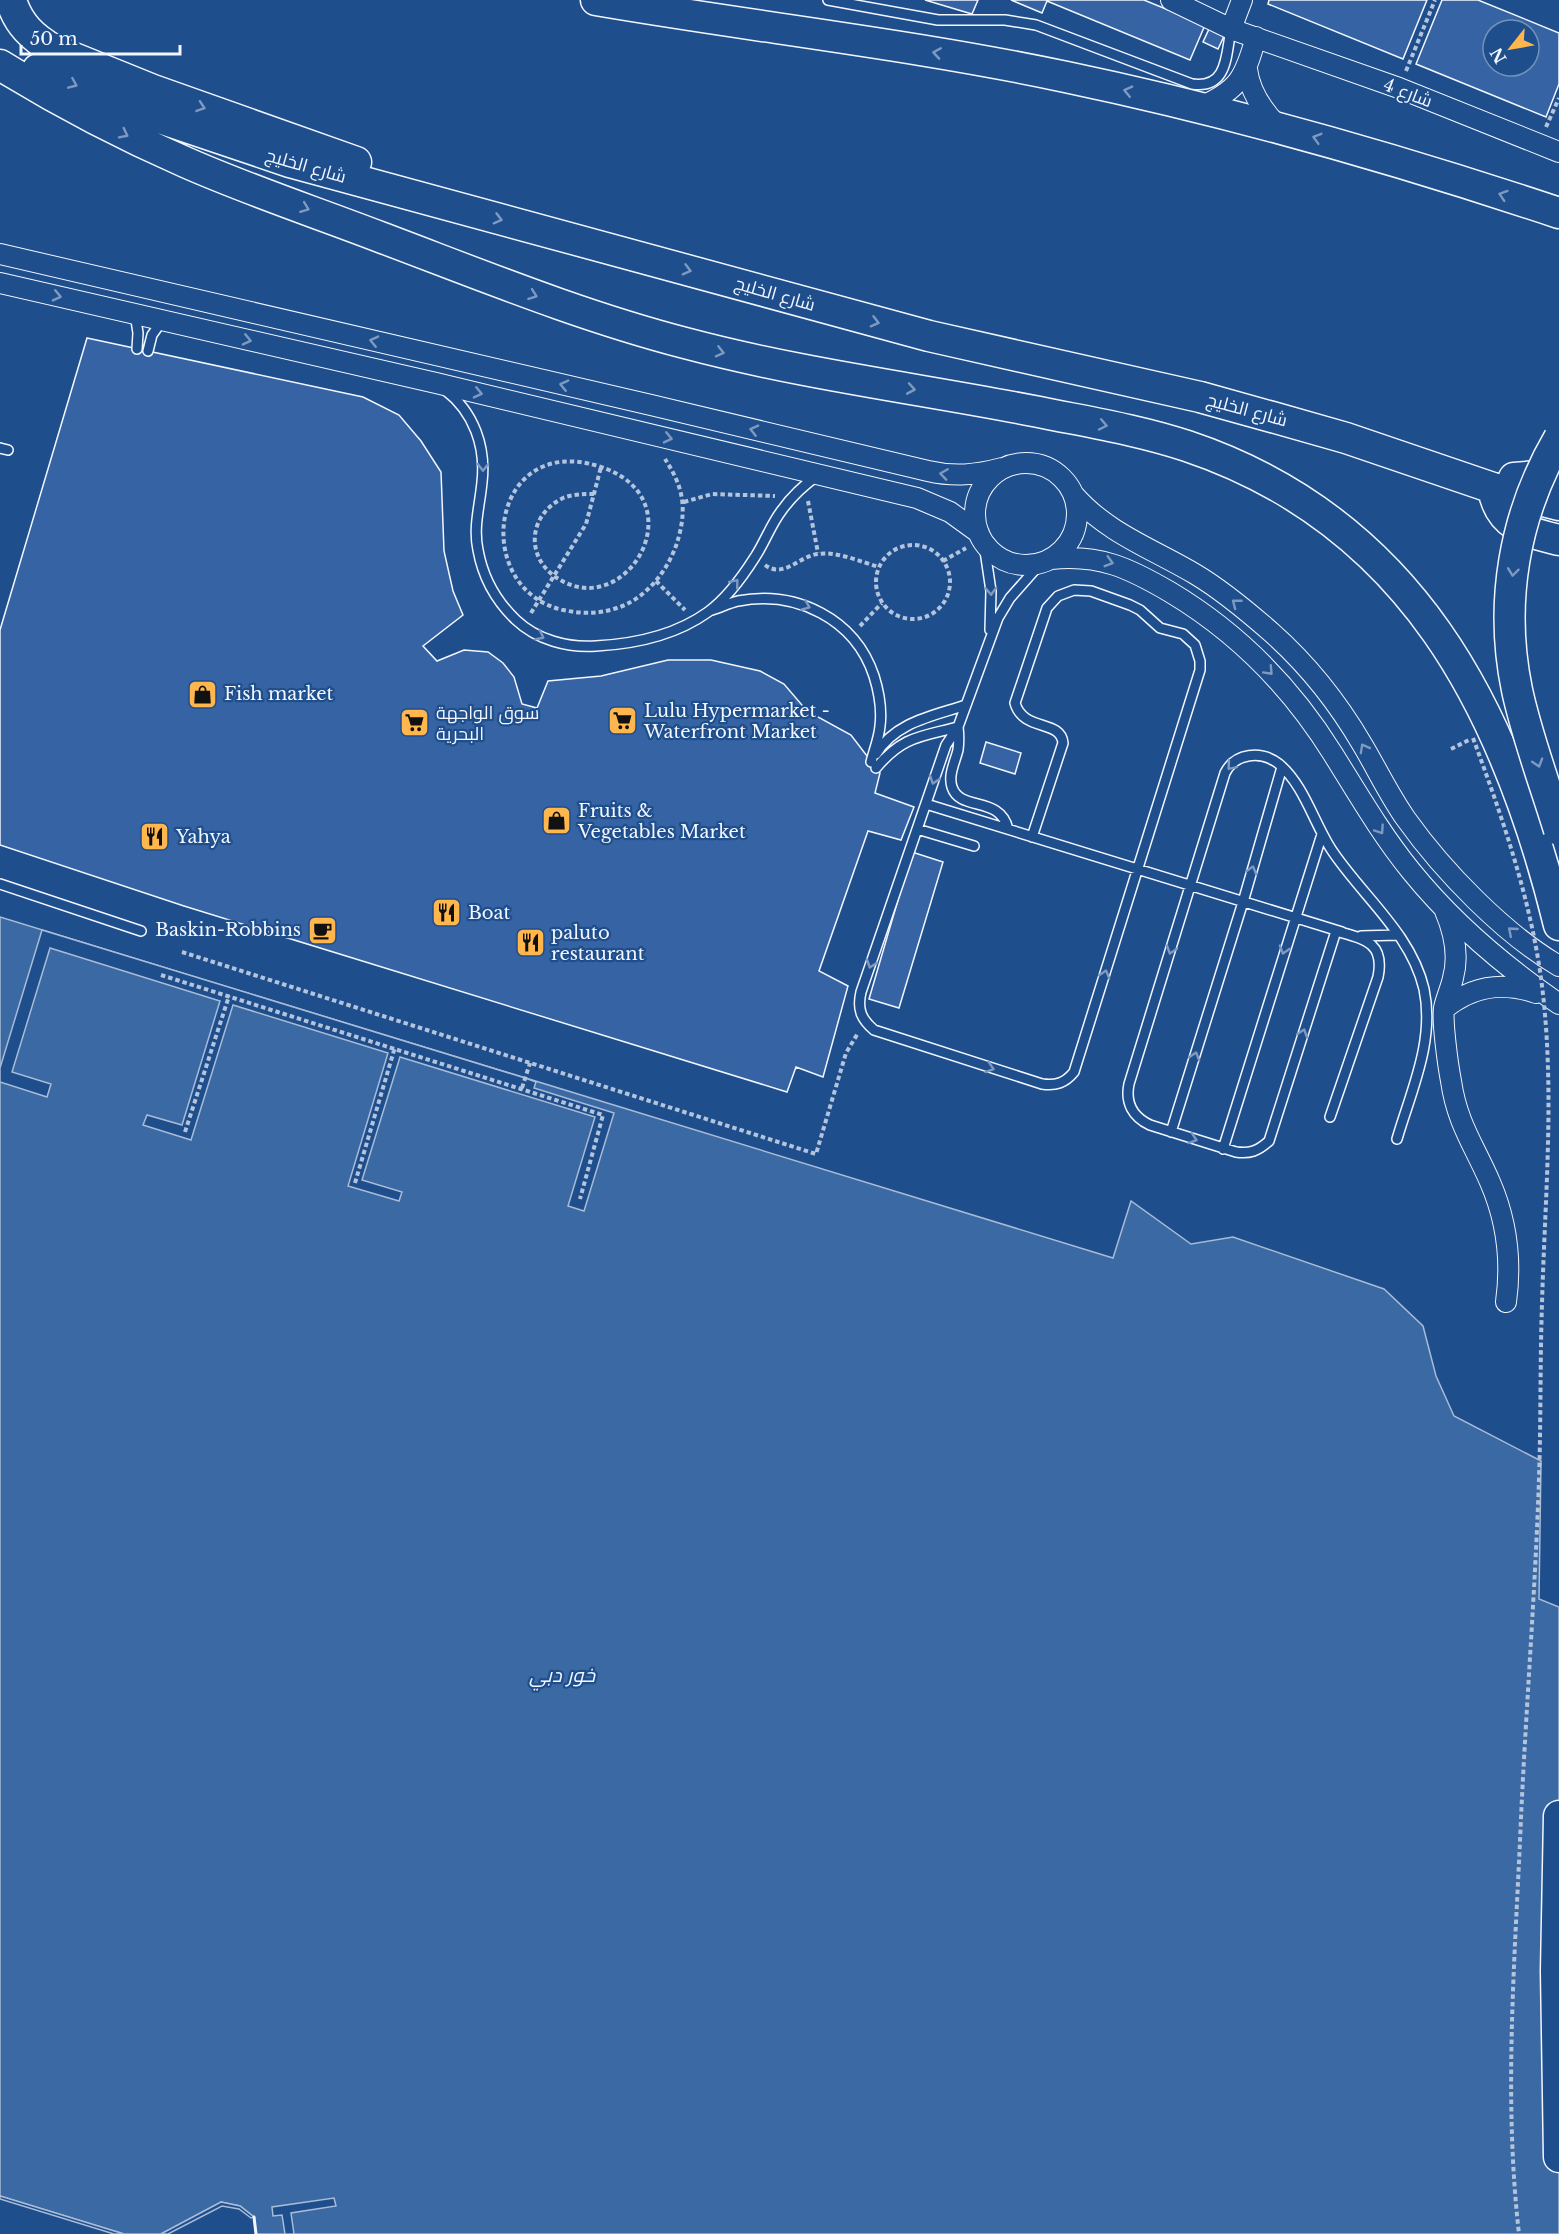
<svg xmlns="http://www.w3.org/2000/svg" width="1559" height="2234" viewBox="0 0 1559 2234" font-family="'Libre Baskerville',Cairo,serif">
  <rect width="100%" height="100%" fill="#1f4e8c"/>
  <path fill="#3b69a3" stroke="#a8bbd7" stroke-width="1.5" d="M0,917L1113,1258L1131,1201L1191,1244L1233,1237L1384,1289L1423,1326L1436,1376L1454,1416L1541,1461L1539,1599L1559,1607V2234H256L254,2217L240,2206L221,2202L161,2234H124L0,2196Z"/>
  <path fill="#1f4e8c" stroke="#a8bbd7" stroke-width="1.5" d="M42,930L525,1078L536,1082L534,1088L614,1113L584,1211L568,1206L595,1117L400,1057L362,1180L402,1192L399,1201L348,1186L388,1053L233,1005L191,1140L143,1125L147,1115L182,1125L220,1001L50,948L12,1072L51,1084L47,1097L0,1082V1068Z
    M0,2196L124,2234H114L0,2199Z
    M334,2198L336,2206L291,2213L294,2234H285L282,2215L273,2216L272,2207Z
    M221,2202L240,2206L254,2217L251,2218L239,2209L222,2206L168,2234H161Z"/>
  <path fill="#3563a3" stroke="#f2f6ff" stroke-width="1.5" fill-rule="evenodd" d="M925,0H978L972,14Z
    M1011,0H1144L1205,25L1190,60L1047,1L1042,13Z
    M1269,0H1427L1403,59L1268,4Z
    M1442,0H1478L1559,33V84L1546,117L1416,64ZM1493,30H1529V66H1493Z
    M1210,27L1225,34L1218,49L1203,42Z
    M87,338L363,397L399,415L421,441L441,472L444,551L453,591L463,615L423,646L437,661L464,650L488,652L503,663L514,677L522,704L537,708L548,681L601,676L668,660H711L760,671L784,684L807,711L851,735L880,773L875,793L914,807L901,840L868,831L819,971L848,986L823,1077L796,1067L787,1092L184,906L0,845V630Z
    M986,742L1021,753L1015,774L980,763Z
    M912,852L943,862L899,1008L869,999Z"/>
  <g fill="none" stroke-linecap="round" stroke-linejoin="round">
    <defs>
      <path id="lane" d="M828,0L938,20H1005L1036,25L1192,84C1228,89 1226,55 1231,29
        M135,314L138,333L137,349
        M148,351L152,335L162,321
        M445,390C474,412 486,447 482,482C480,505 473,527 478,550C483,578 495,600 516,620C537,640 568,648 596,646C634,644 676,635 708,612C726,599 743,576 755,557C765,542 771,524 782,510C792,496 804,485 818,475
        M0,448L8,450
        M984,544L991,591L990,630
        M712,610C721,607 730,603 738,601C797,590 855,619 874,676C879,692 882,710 880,726C879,738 874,750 871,762
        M958,727C959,735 959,742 958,750C955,762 948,775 952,787C960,812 1000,795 1008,829
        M876,754C895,722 933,716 966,705
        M876,768C903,736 920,737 958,727
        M926,804L1342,932
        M917,829L974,846
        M1032,837L1063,743C1061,719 1023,732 1015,703L1047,608L1058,596L1074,590L1091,591L1130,605L1140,610L1160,628L1183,634L1195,645L1200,661V670L1074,1072C1065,1083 1056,1086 1042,1084L874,1030C861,1019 857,1009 861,992L946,745L958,727L998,618L1010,598L1040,564
        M0,884L141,931
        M1361,936L1398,935
        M1330,1117L1378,977C1385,942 1364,939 1336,931L1269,1141C1258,1151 1250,1154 1236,1152L1150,1125C1133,1117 1125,1103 1129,1084L1225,773C1235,753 1261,750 1279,764C1304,785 1314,823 1331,849C1361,895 1411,933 1424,989C1435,1041 1411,1091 1397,1139
        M1171,1132L1243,902L1282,767
        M1223,1149L1322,834"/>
      <path id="street" d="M1171,0L1231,29L1399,88L1559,152
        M1231,29L1242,0
        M1247,69C1250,93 1263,111 1279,127
        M1200,107C1239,90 1245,77 1256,37
        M0,254L651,405L928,471C954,477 976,475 1002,468
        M0,283L436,383L917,498L950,512L979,533
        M975 514a51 51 0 1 1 102 0a51 51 0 1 1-102 0Z
        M1074,495C1107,533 1153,549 1195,574C1222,590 1247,611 1271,632C1306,663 1338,703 1362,744C1377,769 1389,795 1406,819C1443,871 1504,934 1559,966
        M1051,559C1100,554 1129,568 1170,592C1237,632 1292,688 1333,754C1358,794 1381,834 1411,871C1453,923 1504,966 1559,1004
        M1445,911C1454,932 1459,956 1453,978C1451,988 1446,998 1444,1008C1442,1022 1448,1065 1451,1081C1457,1123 1474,1145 1490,1182C1507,1221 1512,1259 1506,1302
        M1444,1009C1472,986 1502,981 1536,993"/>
      <path id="primary" d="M11,0C18,24 33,38 54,50L153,90L356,162
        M596,0C753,27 911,44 1066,77C1233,112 1397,159 1559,213
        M0,65C60,102 121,134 185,162C248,190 315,212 380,237C481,275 581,316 685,343C801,374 921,389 1039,412C1088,422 1139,430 1187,446C1411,521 1506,709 1559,925
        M38,69L145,113L290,162L929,336L1200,397L1272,417L1346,438L1493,488L1559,505
        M1514,478L1537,476L1559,481
        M1493,488C1499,526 1526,532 1559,540
        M1559,1816L1556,1971L1559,2157"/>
    </defs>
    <use href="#lane" stroke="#f2f6ff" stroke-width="12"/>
    <use href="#street" stroke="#f2f6ff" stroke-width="22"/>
    <use href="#primary" stroke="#f2f6ff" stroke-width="33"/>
    <path stroke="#b3c4dc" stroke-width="4" stroke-dasharray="4.5 3" stroke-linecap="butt" d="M1406,71L1435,0
      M1546,127L1559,98
      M594,494C583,494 573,494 563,498C528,515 525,557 557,578C627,624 700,497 598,466C489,433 470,589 563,610C582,614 599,614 617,608C648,598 671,567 679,536C687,505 682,485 665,459
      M808,501L818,553
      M684,502L712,494L775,496
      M876 582a37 37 0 1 1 74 0a37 37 0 1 1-74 0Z
      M943,561L966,548
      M765,565C784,579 799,556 818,554C837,551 861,562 879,567
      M656,581L685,610
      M531,613L586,524L601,467
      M860,626L882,603
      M1451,749L1469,740
      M182,952L816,1154L846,1053L858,1033
      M161,975L603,1115L580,1199
      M522,1088L530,1063
      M185,1132L229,996
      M355,1183L395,1047"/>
    <use href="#lane" stroke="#1f4e8c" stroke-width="9"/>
    <use href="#street" stroke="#1f4e8c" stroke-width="20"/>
    <use href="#primary" stroke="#1f4e8c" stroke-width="30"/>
    <defs>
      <path id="primary-bridge" d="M1559,438C1514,515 1499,603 1517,690C1527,737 1545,784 1559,830"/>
    </defs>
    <use href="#primary-bridge" stroke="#f2f6ff" stroke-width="33" stroke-linecap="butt"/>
    <path stroke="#b3c4dc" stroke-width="4" stroke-dasharray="4.5 3" stroke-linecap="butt" d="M1473,738C1501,814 1528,891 1540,971C1556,1081 1545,1193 1542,1304C1540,1362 1541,1420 1539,1478C1535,1599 1525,1720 1520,1841C1514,1972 1504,2103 1519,2234"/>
    <use href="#primary-bridge" stroke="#1f4e8c" stroke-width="30"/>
    <path stroke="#f2f6ff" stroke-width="3" d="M254,2217L256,2234"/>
  </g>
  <defs><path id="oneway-chevron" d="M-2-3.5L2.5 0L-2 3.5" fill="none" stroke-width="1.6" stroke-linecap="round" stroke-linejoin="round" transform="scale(1.5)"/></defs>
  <g stroke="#7e9ac0">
    <use href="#oneway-chevron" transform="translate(937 53) rotate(-171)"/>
    <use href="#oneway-chevron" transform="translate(73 84) rotate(23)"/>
    <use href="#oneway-chevron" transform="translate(1128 91) rotate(-167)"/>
    <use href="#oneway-chevron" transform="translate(201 107) rotate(19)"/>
    <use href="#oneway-chevron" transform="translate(124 134) rotate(27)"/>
    <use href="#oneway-chevron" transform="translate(1317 138) rotate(-164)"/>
    <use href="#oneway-chevron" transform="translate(1503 195) rotate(-162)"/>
    <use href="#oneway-chevron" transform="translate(305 208) rotate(21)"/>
    <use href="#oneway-chevron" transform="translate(498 219) rotate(15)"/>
    <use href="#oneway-chevron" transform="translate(687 270) rotate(15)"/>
    <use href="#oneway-chevron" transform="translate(533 295) rotate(20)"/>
    <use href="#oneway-chevron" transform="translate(57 296) rotate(13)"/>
    <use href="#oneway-chevron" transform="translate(875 322) rotate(15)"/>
    <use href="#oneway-chevron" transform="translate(247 340) rotate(13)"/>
    <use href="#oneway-chevron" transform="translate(374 341) rotate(-167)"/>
    <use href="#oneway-chevron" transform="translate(720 352) rotate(14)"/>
    <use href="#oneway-chevron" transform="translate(564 385) rotate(-167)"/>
    <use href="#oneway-chevron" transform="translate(911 389) rotate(10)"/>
    <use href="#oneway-chevron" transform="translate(478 393) rotate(13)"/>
    <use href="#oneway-chevron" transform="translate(1103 425) rotate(12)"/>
    <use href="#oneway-chevron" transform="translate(754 430) rotate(-166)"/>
    <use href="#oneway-chevron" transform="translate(668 438) rotate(13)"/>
    <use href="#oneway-chevron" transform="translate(483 467) rotate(91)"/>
    <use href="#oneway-chevron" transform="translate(944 474) rotate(-172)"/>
    <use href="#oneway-chevron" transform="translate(1109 562) rotate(16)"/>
    <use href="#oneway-chevron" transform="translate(1513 572) rotate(97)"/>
    <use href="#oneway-chevron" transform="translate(735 583) rotate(-51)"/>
    <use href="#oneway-chevron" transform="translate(991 591) rotate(88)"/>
    <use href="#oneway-chevron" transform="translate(1236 603) rotate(-142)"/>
    <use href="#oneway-chevron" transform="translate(806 606) rotate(22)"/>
    <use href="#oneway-chevron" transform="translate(540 636) rotate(27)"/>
    <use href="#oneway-chevron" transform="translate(1269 671) rotate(47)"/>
    <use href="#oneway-chevron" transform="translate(1364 748) rotate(-119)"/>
    <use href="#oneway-chevron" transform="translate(1538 763) rotate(73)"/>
    <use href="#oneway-chevron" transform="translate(1231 766) rotate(131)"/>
    <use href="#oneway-chevron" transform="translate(934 780) rotate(109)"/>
    <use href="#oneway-chevron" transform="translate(1380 830) rotate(56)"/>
    <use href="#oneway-chevron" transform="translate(1252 870) rotate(-74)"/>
    <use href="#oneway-chevron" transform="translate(1512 931) rotate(-139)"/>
    <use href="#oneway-chevron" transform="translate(1171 950) rotate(108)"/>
    <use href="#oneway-chevron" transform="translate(1284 950) rotate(107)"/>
    <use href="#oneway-chevron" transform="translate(871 964) rotate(109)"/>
    <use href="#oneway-chevron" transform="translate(1105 974) rotate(-73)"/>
    <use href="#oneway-chevron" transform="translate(1303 1033) rotate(-72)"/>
    <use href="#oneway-chevron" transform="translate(1195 1056) rotate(-73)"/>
    <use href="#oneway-chevron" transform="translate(990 1068) rotate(18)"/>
    <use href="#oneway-chevron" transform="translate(1193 1139) rotate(18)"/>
  </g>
  <defs>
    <symbol id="shop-square" viewBox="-11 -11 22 22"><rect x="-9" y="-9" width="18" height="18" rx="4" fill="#ffb74d" stroke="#1f4e8c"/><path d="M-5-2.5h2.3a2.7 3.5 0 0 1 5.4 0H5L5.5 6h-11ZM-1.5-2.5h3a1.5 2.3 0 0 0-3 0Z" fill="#111"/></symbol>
    <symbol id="supermarket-square" viewBox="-11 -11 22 22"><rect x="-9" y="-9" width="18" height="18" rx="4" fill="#ffb74d" stroke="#1f4e8c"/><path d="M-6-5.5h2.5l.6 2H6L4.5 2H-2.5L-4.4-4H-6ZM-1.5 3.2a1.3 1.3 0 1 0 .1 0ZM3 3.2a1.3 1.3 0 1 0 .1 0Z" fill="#111"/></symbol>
    <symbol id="restaurant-square" viewBox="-11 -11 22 22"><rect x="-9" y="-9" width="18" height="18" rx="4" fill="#ffb74d" stroke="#1f4e8c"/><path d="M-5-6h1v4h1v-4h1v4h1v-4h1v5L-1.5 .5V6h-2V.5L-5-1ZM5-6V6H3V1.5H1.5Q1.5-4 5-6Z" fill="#111"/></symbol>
    <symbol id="cafe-square" viewBox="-11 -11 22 22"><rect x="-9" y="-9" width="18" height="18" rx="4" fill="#ffb74d" stroke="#1f4e8c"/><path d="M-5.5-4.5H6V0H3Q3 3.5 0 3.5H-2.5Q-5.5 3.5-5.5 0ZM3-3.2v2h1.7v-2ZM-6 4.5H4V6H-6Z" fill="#111"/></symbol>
  </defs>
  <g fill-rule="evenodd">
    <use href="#shop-square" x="186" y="678" width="33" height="33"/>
    <use href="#supermarket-square" x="606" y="704" width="33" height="33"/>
    <use href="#supermarket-square" x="398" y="706" width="33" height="33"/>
    <use href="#shop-square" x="540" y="804" width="33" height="33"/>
    <use href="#restaurant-square" x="138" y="820" width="33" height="33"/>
    <use href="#restaurant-square" x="430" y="896" width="33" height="33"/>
    <use href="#cafe-square" x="306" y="914" width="33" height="33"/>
    <use href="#restaurant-square" x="514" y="926" width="33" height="33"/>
  </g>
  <g text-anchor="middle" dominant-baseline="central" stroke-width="4.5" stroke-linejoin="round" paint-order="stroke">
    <g font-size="18" fill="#f2f6ff" stroke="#1f4e8c">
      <text transform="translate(1408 93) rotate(21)">شارع 4</text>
      <text transform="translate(306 166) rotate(16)">شارع الخليج</text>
      <text transform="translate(775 294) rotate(16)">شارع الخليج</text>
      <text transform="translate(1247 410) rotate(15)">شارع الخليج</text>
    </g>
    <g font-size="18" fill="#f2f6ff" stroke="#1f4e8c" text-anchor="start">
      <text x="224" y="694">Fish market</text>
      <text x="644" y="711">Lulu Hypermarket -<tspan x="644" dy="21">Waterfront Market</tspan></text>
      <text x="436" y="713">سوق الواجهة<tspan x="436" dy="21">البحرية</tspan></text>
      <text x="578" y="811">Fruits &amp;<tspan x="578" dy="21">Vegetables Market</tspan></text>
      <text x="176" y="837">Yahya</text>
      <text x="468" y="913">Boat</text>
      <text x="301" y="930" text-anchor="end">Baskin-Robbins</text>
      <text x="551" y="933">paluto<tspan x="551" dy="21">restaurant</tspan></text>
    </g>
    <g font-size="20" font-style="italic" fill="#f2f6ff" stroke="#1f4e8c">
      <text x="562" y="1675">خور دبي</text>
    </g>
  </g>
  <g transform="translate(1511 48) rotate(239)"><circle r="28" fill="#1f4e8c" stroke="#7391ba" stroke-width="1.5"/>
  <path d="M0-4.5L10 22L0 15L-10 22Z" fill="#ffb74d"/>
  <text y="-9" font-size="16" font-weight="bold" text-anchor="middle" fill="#f2f6ff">N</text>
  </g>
  <path d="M21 45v9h159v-9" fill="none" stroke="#f2f6ff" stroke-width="3"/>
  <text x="30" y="45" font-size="18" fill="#f2f6ff" stroke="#1f4e8c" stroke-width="4.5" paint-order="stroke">50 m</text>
</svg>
